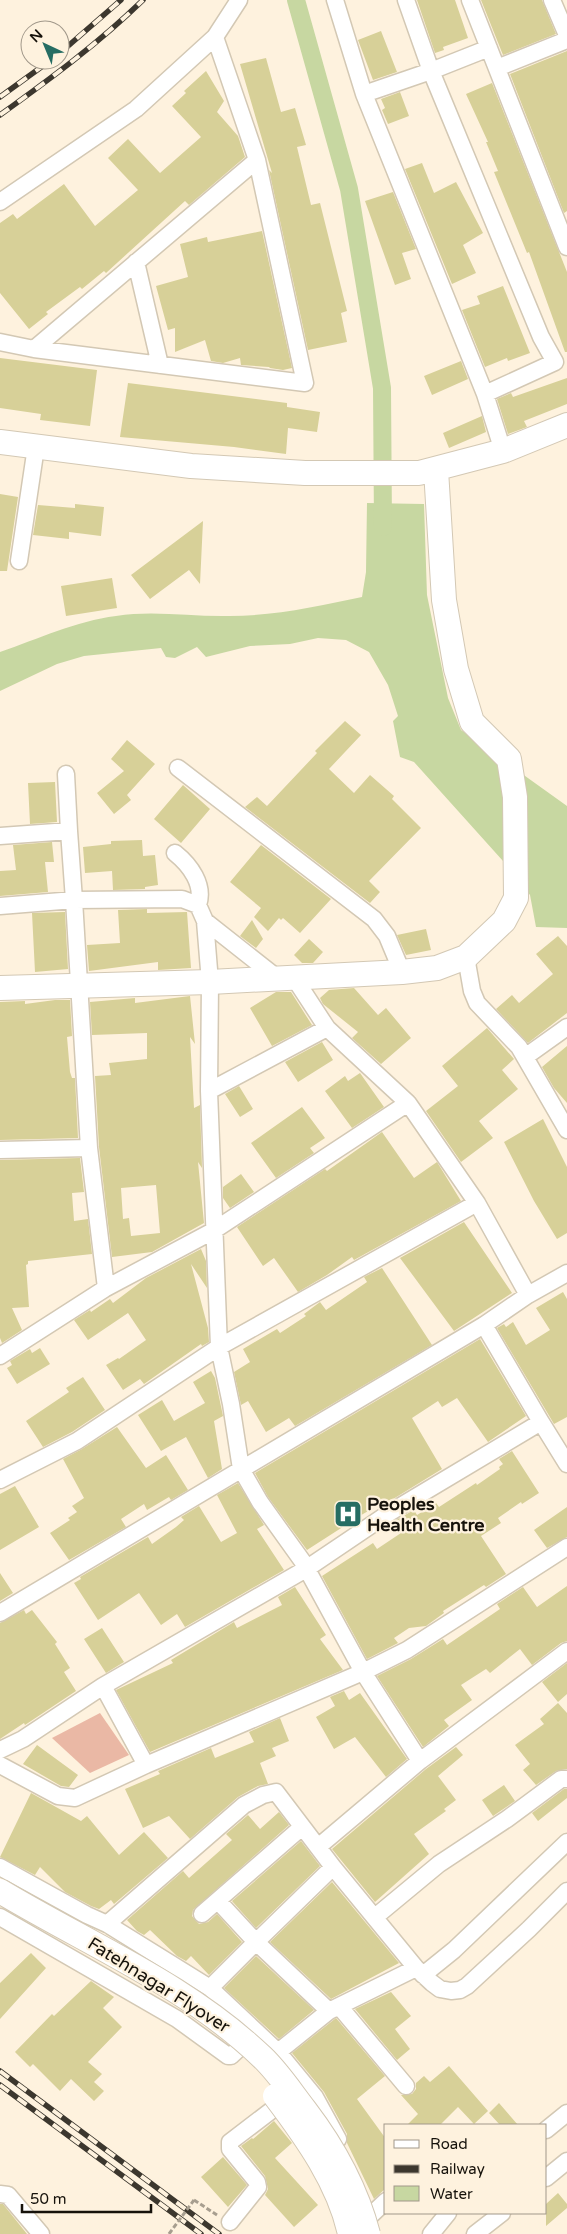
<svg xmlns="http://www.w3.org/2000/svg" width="567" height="2234" viewBox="0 0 567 2234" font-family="'Varela Round',sans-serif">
  <rect width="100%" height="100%" fill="#fef2de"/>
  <path fill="#eab8a5" d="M100,1713L129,1755L90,1773L52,1738Z"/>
  <path fill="#c7d7a1" d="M367,503L424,504L427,595L448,698L461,730L567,806V928L536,927L530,895L503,861L414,762L400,757L393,721L398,716L388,685L369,652L346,640L318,638L290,644L250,646L206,657L197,647L175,658L166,657L161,648L84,656L57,664L0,691V652C38,639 76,621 116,616C154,610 192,617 230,616C274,616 319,606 362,597L366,572Z"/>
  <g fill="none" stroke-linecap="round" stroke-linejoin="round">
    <path stroke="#c7d7a1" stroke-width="18" d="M296,0L349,189L382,388L383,527"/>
  </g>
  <path fill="#d7d098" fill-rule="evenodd" d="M417,0H455L468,38L443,47L444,50L435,53Z
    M481,0H542L556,34L503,55Z
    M381,31L397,72L373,80L358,40Z
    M567,51V211L564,213L510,74Z
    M266,58L281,112L295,108L306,145L297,147L311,205L320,203L347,311L341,313L347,342L308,350L269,170L272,173L240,64Z
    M206,71L224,101L217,112L238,136L245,157L189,205L185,201L106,273L104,271L82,289L80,287L46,312L48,314L29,329L0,293V223L13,214L17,219L64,184L95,226L138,190L108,158L128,139L160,173L201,137L172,106L186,93L184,91Z
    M492,83L567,272V352H565L529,252L527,253L494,172L498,171L486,142H488L466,94Z
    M400,92L409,116L388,124L382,110L385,108L381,99Z
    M422,163L434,193L456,182L483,233L463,245L476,273L452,284L405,169Z
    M393,192L416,249L402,253L411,279L395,285L365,201Z
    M262,231L292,368L283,370L270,368L269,367L241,365L240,358L223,363L211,361L205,340L175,352V328L168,330L156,286L188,277L180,244L207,237L208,242Z
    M503,286L530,353L508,361L507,358L485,367L462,310L480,304L477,296Z
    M0,358L97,370L90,426L40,420L41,414L0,408Z
    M461,361L468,379L432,395L424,376Z
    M567,378V404L524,421L527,427L508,434L497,399L511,393L513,397Z
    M128,383L287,403V407L320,412L317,432L288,428L286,454L234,447L120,437Z
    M482,416L486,432L449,448L443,433Z
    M0,494L18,497L7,571H0Z
    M75,504L104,507L101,536L69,532V539L33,535L38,505L75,508Z
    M203,521L200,584L189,570L150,599L131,575Z
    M112,578L117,608L66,616L61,586Z
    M345,721L361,735L329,769L354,793L370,775L394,796L392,799L421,828L369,881L380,892L370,903L245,807L257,797L267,806L317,753L315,751Z
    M127,740L155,764L127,795L131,800L114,814L97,793L124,771L111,759Z
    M55,782L57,822L30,824L28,783Z
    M183,785L210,809L181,843L154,819Z
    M142,840L143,856L155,855L158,885L145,887V889L113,890L112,871L85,873L83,847L111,844V841Z
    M52,842L54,862H45L48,892L0,896V871L16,870L13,845Z
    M261,845L331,899L300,933L283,918L281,920L279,918L268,931L254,917L261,908L230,882Z
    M147,909V913L187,912L191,968L158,970V962L89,971L87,945L120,943L118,910Z
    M65,912L68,969L35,972L32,913Z
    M252,920L263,939L256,948L240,936Z
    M426,929L431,950L406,955L397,935Z
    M558,936L567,946V1013L528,1043L496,1009L512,995L519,1003L553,974L536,954Z
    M309,939L323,952L313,963H302L294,955Z
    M354,988L378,1015L386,1008L411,1038L381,1064L352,1038L358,1032L323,1004L320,998L329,990Z
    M276,992H291L312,1025L272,1046L250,1008Z
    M190,996L195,1044L190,1037L194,1108L200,1105L202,1168L198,1162L204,1223L152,1252L112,1257L99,1147L95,1076L111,1075L109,1063L147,1059V1033L92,1035L90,1002L135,998V1003ZM156,1185L160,1233L131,1236L129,1218L123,1219L121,1188Z
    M55,1000H70L72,1036L67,1037L70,1072L72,1078H75L78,1138L0,1140V1002L25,1001V1004Z
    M487,1028L514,1059L502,1070L518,1089L479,1121L493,1138L461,1162L426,1111L458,1086L442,1066Z
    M322,1042L333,1060L298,1082L285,1062Z
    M567,1046V1103L554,1088L542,1067Z
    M360,1073L384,1107L352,1128L325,1091L345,1076L348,1081Z
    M239,1086L253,1109L240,1117L225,1094Z
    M302,1107L325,1138L310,1148L314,1153L276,1178L251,1143Z
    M543,1119L567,1167V1233L557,1239L534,1201L504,1142Z
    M382,1132L414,1178L437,1162L461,1201L354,1260L352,1257L327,1275L298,1292L274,1258L263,1266L237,1227L325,1169L327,1171Z
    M80,1158L84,1192L72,1193L74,1221L88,1219L92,1254L28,1261V1264L26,1265L29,1307L12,1308L22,1330L2,1343L0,1338V1160Z
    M241,1174L254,1192L230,1208L223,1198V1187Z
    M464,1222L512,1293L454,1331L400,1258Z
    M201,1249L206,1261L207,1288L191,1264L208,1328L209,1342L202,1346L201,1344L144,1384L140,1379L123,1390L106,1365L118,1358L119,1359L146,1340L128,1313L88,1340L74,1320L90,1310L91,1312L110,1299L113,1303L146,1278Z
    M382,1268L432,1345L295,1426L289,1418L266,1432L248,1401L241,1405L234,1372L250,1362L243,1349L277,1329L280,1333L306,1316L304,1314L320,1302L326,1310L367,1282L364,1277Z
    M563,1292L567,1299V1417L554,1424L497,1328L504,1324L506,1327L513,1322L526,1345L550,1330L536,1308Z
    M480,1339L526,1416L488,1442L457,1398L442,1407L438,1401L412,1418L442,1469L385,1504L384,1502L363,1514L307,1550L268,1497L255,1473Z
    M40,1348L50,1364L17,1384L7,1368L12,1365L10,1361L30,1349L32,1353Z
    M211,1371L215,1378L223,1416L214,1421L222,1469L208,1478L186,1437L161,1451L138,1415L162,1400L174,1421L205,1403L193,1382Z
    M83,1377L105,1410L72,1432L43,1447L26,1421L69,1392L66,1388Z
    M117,1427L146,1468L166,1455L188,1490L171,1500L169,1497L147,1510L144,1504L121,1519L126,1527L69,1560L50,1533L70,1520L68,1518L77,1512L72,1506L84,1498L63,1459L82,1449Z
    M512,1451L539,1493L522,1504L521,1502L498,1518L501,1523L481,1536L506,1574L486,1587L484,1585L443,1611L444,1613L426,1626L409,1628L394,1638L398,1643L367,1659L322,1576L373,1543L377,1549L401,1533L396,1520L414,1510L417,1515L436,1503L439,1507L476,1483L477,1485L500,1469L499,1467L503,1464L499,1459Z
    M238,1483L264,1525L257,1529L284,1570L185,1627L177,1614L161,1625L139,1593L98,1620L74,1583L81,1579L80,1577L148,1537L152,1544L176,1527L184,1520L181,1517L199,1506L221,1542L237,1533L217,1495Z
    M15,1486L39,1527L0,1550V1494Z
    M567,1507V1537L547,1548L534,1530Z
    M0,1573L13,1593L0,1601Z
    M567,1586V1641L561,1643L532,1665L520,1649L490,1673L486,1669L461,1685L472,1700L444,1720L449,1726L423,1747L377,1676L411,1659L443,1639L447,1645L500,1609L497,1604L523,1587L537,1607Z
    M295,1587L326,1635L320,1639L343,1670L150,1752L116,1690L173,1663L171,1660L234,1622L237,1628L282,1605L278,1597Z
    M24,1610L26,1614L32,1610L57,1642L55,1644L70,1668L64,1672L76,1691L25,1725L24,1723L0,1739V1623Z
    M102,1628L124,1662L106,1673L84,1639Z
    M567,1663V1694L558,1702L542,1682Z
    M344,1691L349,1700L360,1693L407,1759L386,1777L355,1737L334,1749L316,1717L335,1706L330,1697Z
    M558,1703L567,1713V1769L556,1771L536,1785L523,1770L530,1764L515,1745L544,1724L540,1719Z
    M280,1718L289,1741L272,1748L276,1756L260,1763L268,1784L258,1786L238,1797L190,1839L169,1816L143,1828L125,1789L160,1774L158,1771L211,1748L215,1758L254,1742L249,1732Z
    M37,1745L78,1775L69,1787L61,1786L23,1764Z
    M456,1747L463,1755L438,1776L456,1800L444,1809L446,1811L414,1834L429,1854L375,1902L332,1849L426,1769Z
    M504,1785L515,1801L493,1816L482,1800Z
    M564,1789H567V1798L538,1821L532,1813Z
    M31,1793L81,1821L87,1816L119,1855L144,1832L168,1858L114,1904L111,1900L99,1909L91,1906L65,1892L40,1867L35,1875L0,1857Z
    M279,1812L289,1825L193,1910L192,1916L199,1924L208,1922L217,1914L242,1942L209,1975L191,1956L186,1961L177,1956L150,1930L144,1935L137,1931L127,1920L183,1871L189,1878L232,1840L226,1834L248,1815L260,1829Z
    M301,1841L320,1866L256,1928L232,1901Z
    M332,1882L399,1963L331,1999L270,1942Z
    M31,1953L46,1968L0,2019V1983Z
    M256,1956L314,2010L279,2039L224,1988Z
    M91,1981L114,1997L103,2008L122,2027L88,2062L102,2074L94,2082L104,2091L94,2101L71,2079L60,2091L33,2064L30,2067L15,2052L52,2014L54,2016Z
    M391,1992L411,2016L395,2029L410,2049L397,2060L355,2009Z
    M336,2018L385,2076L357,2099L386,2139V2188L374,2199L347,2143V2134L324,2092L292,2053Z
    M449,2066L488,2111L474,2124L458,2107L440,2125H407L418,2114L401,2095L412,2094L416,2089V2083L424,2076L430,2082Z
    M499,2103L518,2125H500L489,2113Z
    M274,2121L292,2143L275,2158L318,2205L294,2227L265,2195L268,2189L265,2176L241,2146L252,2138L253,2139Z
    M223,2157L247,2185L228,2207L201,2177Z
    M558,2193L567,2204V2208L546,2226V2204Z
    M0,2204H3L27,2234H0Z"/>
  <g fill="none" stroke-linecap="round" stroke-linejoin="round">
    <defs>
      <path id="street" d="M335,0L364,94L485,394L503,451
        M406,0L431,71L541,337L555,362L485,394
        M470,0L567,247
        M552,0L567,35
        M497,68L567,40
        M364,94L431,71L489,48
        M0,202L136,109L215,37L239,0
        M136,262L160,365
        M0,342L34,349L305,383L257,160L215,37
        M34,349L257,160
        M19,561L36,447
        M178,768L374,919L387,936L402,972
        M66,774L69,831
        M0,836L69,831L74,900L182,899L198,905L205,921L210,982L209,1091L219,1347L231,1404L241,1469L260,1502L303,1562L363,1672L146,1765L75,1798L58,1796L0,1765
        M175,853C190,865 205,885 198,905
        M0,906L74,900L89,1148L106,1288
        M205,921L276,977
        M466,957L472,991L477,1003L519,1047L567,1130
        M293,976L327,1028L408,1103
        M525,1057L567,1027
        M209,1091L327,1028
        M0,1150L89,1148
        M0,1356L106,1288L213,1231L408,1103L477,1203L528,1295
        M541,1422L567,1464
        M0,1480L77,1441L219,1347L477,1203
        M0,1613L484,1325L528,1295L567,1273
        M103,1686L146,1765
        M0,1750L23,1739L103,1686L306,1569L389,1513L541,1422L484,1325
        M420,1761L363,1672L407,1650L567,1547
        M318,1847L420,1761L567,1651
        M0,1867L87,1915L107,1924L210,1988L278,2052L315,2097L338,2139
        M202,1914L302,1827
        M0,1917L177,2019L228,2056H231L253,2035
        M375,1917L439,1864L507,1819L561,1779H567
        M107,1924L244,1805L263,1795L276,1792L333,1867
        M423,1975L454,1950L567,1842
        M210,1988L256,1942L218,1901
        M339,2006L406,2086
        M329,2011L256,1942L333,1867L416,1968L432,1983L440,1989L451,1991L460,1990L467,1986L529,1929L567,1891
        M278,2052L329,2011L416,1968
        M546,2130L567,2113
        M546,2178L567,2161
        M0,2194L8,2195L41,2234
        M371,2215L386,2201
        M230,2222L258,2187L257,2182L230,2149V2142L289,2097
        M431,2234L448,2213
        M475,2234L502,2213"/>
      <path id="secondary" d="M0,442L191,466L305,473H419L503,451L567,425
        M0,988L210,982L402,972L437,968L466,957L504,921L516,898L515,797L509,759L472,722L456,669L444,600L436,470"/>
    </defs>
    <use href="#street" stroke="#d3c8b4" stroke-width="19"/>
    <use href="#secondary" stroke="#d3c8b4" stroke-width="26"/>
    <path stroke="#a79e8f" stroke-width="3" stroke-dasharray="5 2.5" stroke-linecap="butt" d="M194,2200L217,2215"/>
    <use href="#street" stroke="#fff" stroke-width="16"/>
    <use href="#secondary" stroke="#fff" stroke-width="24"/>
    <defs>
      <path id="rail" d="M60,53L121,0
        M0,97L51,60
        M0,115C50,79 99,43 143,0
        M0,2071L219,2234
        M0,2085L201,2234"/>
    </defs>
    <use href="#rail" stroke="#3c372e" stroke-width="5.5"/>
    <use href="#rail" stroke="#fef2de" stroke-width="4" stroke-dasharray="11" stroke-linecap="butt"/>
    <defs>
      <path id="secondary-bridge" d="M0,1891C88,1944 187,1985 262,2057C278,2072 291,2092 305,2110C334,2148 356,2188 368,2234
        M275,2096C306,2137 339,2183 350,2234"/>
    </defs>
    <use href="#secondary-bridge" stroke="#d3c8b4" stroke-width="26" stroke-linecap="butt"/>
    <path stroke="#a79e8f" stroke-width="3" stroke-dasharray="5 2.5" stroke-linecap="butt" d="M169,2234L194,2200"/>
    <use href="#secondary-bridge" stroke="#fff" stroke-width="24"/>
  </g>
  <defs>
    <symbol id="hospital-square" viewBox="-11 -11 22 22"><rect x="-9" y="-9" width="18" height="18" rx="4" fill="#266d63" stroke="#fef2de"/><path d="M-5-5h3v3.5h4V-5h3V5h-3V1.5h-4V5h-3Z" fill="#fff"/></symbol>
  </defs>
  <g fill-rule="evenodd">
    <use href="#hospital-square" x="332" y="1498" width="32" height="32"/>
  </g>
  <g text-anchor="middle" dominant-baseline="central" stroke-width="4.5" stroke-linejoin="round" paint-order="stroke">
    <g font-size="18" font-weight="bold" fill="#16120b" stroke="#fef2de" text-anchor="start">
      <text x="367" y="1504">Peoples<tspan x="367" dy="21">Health Centre</tspan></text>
    </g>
    <g font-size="18" fill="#16120b" stroke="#fef2de">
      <text transform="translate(159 1985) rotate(32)">Fatehnagar Flyover</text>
    </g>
  </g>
  <rect x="384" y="2124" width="162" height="90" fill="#fef2de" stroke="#a1988a"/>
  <rect x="394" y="2140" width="25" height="8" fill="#ffffff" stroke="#a1988a"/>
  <text x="430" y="2149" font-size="15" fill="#16120b">Road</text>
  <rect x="394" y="2165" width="25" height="8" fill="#3c372e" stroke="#a1988a"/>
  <text x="430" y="2174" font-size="15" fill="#16120b">Railway</text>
  <rect x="394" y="2186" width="25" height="15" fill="#c7d7a1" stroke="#a1988a"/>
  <text x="430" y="2199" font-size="15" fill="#16120b">Water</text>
  <g transform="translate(45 45) rotate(316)"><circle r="24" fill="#fef2de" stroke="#a1988a"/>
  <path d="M0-4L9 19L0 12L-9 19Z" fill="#266d63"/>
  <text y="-8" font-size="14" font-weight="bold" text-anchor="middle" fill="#16120b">N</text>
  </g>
  <path d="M22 2204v8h129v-8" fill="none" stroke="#16120b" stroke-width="2.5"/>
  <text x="30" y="2204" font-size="15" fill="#16120b" stroke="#fef2de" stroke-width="4" paint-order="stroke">50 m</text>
</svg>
